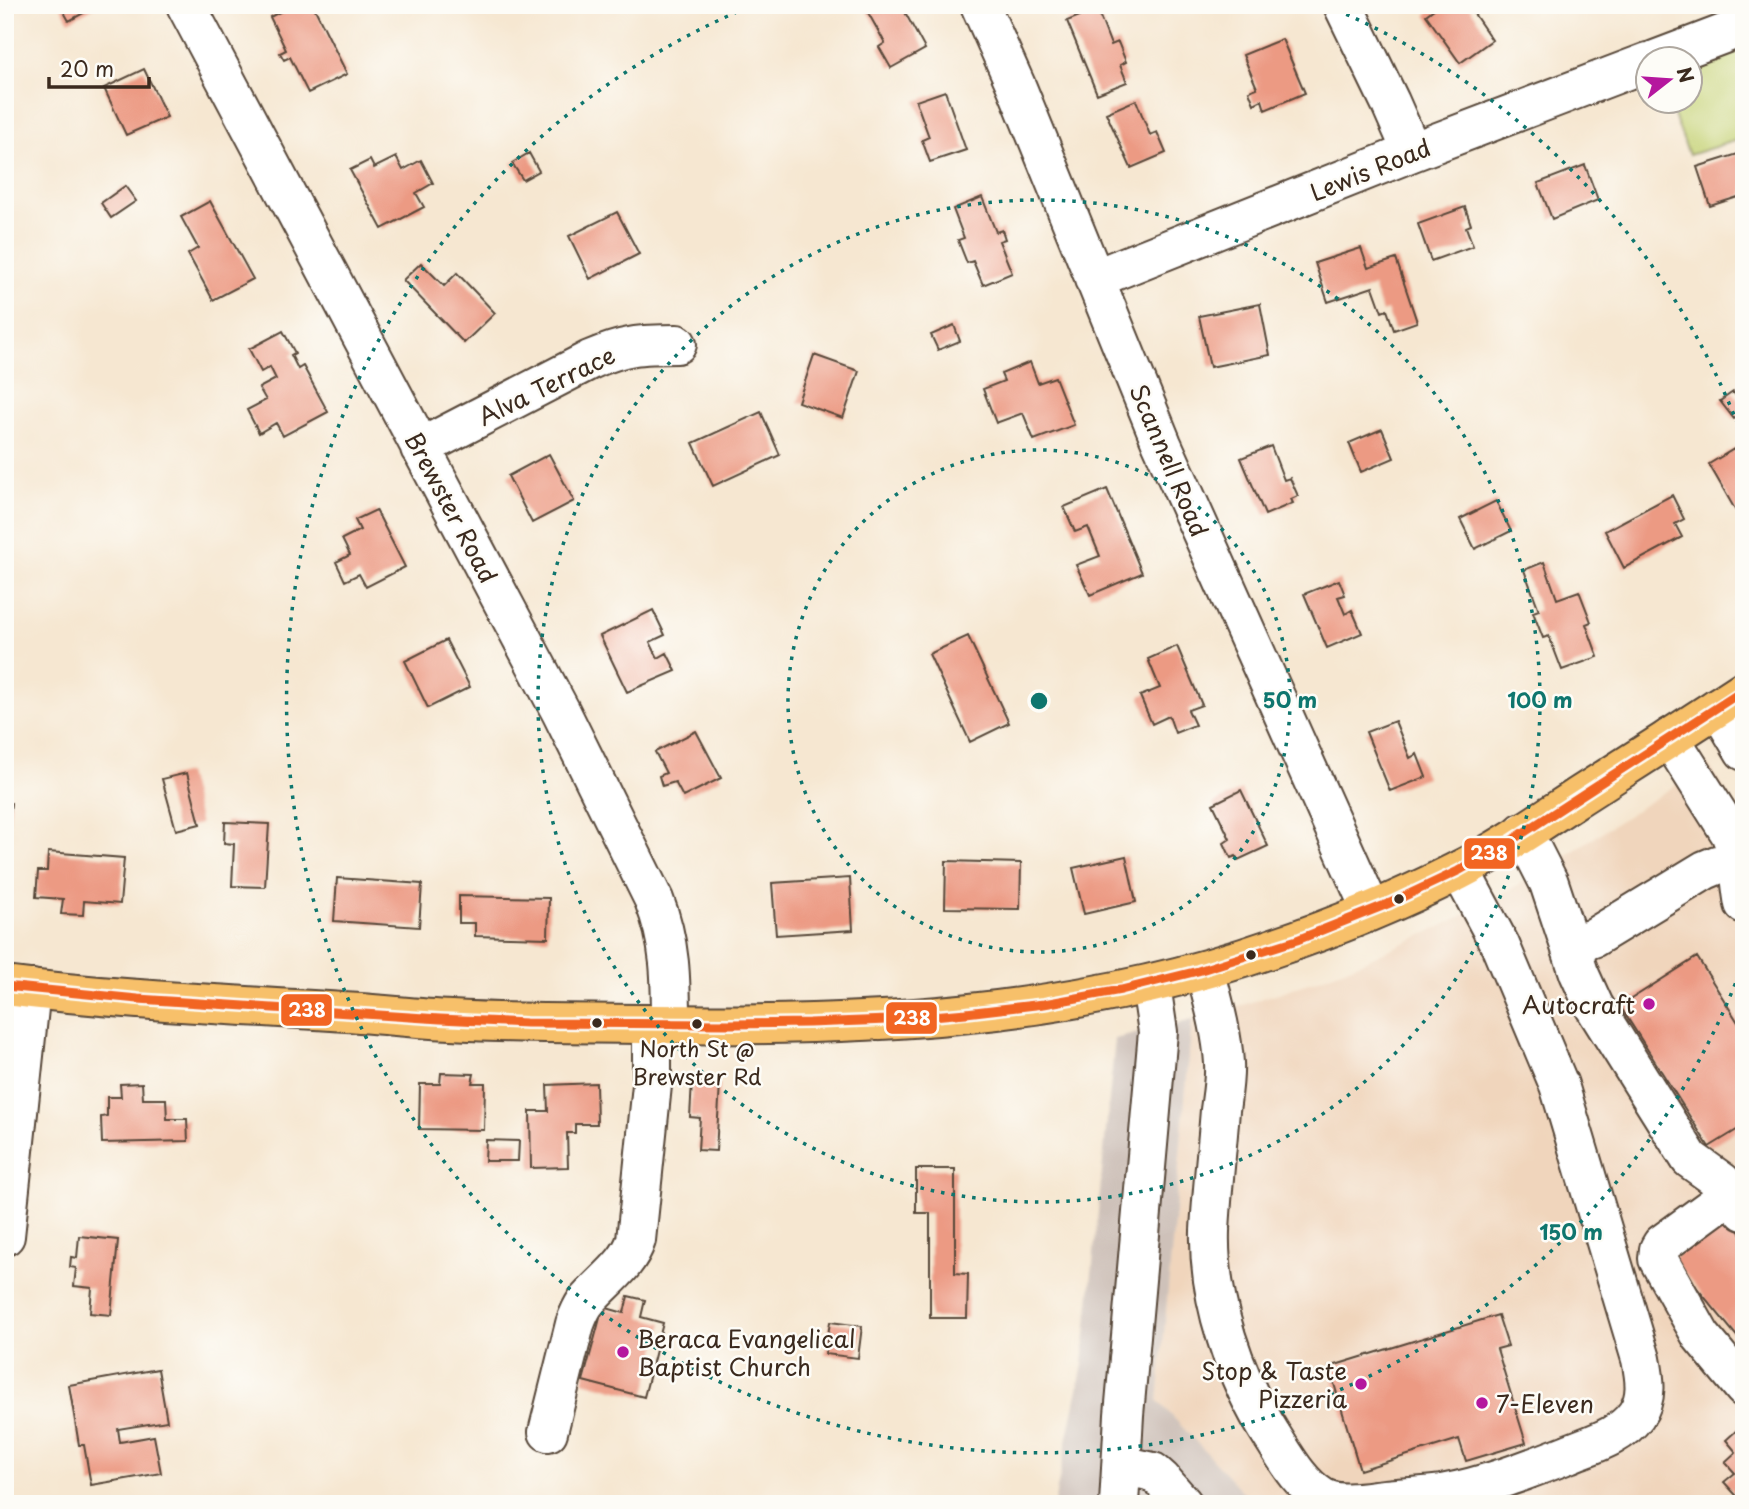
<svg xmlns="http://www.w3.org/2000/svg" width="1749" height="1509" viewBox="0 0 1749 1509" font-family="'Playpen Sans',sans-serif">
  <rect width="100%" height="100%" fill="#fdfcf7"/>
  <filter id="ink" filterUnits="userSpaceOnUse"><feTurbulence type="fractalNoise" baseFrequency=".0143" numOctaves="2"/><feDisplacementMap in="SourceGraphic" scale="14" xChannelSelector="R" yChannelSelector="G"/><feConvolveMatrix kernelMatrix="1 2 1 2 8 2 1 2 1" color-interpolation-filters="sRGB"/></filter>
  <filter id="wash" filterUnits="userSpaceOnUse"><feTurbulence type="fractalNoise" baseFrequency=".00686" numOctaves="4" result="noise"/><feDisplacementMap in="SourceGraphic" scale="28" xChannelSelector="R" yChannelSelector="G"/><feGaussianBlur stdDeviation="1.57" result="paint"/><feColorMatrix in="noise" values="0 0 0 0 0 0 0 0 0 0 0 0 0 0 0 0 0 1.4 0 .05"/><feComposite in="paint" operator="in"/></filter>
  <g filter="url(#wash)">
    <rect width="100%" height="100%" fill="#f6e7d1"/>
    <path fill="#f0d5bc" d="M1708,764L1744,819V1504H1254L1158,1401L1192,1020L1234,1008L1317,980L1357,964L1438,928L1476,909L1539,873Z"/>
    <path fill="#cec1b9" d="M1192,1020L1158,1401L1254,1504H1054L1083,1365L1115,1039Z"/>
    <path fill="#c5d274" stroke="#807e49" stroke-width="2" d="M1744,42V138L1689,155L1669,102H1690V63Z"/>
    <g id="blocks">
      <path fill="#ec9a83" d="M60,5H98L69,21Z
        M293,5H313L347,74L308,93L290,57L284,60L280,53L286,50L270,17Z
        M874,5H901L925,49L891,68L879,47L885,43L866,9Z
        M1439,5H1468L1492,40L1460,63L1426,15Z
        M1097,9L1111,45L1118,42L1126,62L1120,65L1127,82L1097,94L1067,21Z
        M1282,39L1305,93L1265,110L1262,100L1254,104L1249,91L1257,88L1243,55Z
        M144,69L167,117L126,135L104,88Z
        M945,91L966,150L930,162L922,140L929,137L916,101Z
        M1136,100L1150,135L1157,132L1166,153L1131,168L1106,113Z
        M1744,152V195L1710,206L1697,167Z
        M529,153L539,171L523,180L512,163Z
        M396,157L403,170L421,160L433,183L416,193L424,207L382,229L350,170L370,160L374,168Z
        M1585,165L1598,200L1552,219L1538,183Z
        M125,186L136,201L111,218L101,203Z
        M982,197L996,232L1002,230L1005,239L999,241L1012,273L983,285L973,261L967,263L958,240L964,238L953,209Z
        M210,201L253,279L213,300L188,254L198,248L181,217Z
        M1465,207L1471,225L1466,227L1473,246L1431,261L1418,224Z
        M617,212L639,254L590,279L569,236Z
        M1361,248L1368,268L1396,259L1417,322L1394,330L1387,310L1382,312L1373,287L1328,302L1315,263Z
        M421,263L444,286L457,273L495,313L464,343L403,280Z
        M1260,304L1270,355L1210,367L1199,316Z
        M954,325L960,341L938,350L931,335Z
        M283,331L295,353L291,355L298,369L303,366L328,412L283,436L276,423L259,433L247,410L266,400L259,388L276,379L270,367L261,372L249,349Z
        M814,355L859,371L843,418L798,402Z
        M1030,362L1038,383L1055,377L1074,425L1034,440L1023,413L996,423L983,389L1004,381L1001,374Z
        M1733,392L1744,406V412L1734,419L1720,401Z
        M761,412L780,455L713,486L693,443Z
        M1382,429L1394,458L1361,472L1349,443Z
        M1271,446L1284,480L1290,478L1298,496L1291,499L1293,503L1265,515L1241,458Z
        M1734,449L1742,463H1744V509L1737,513L1709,464Z
        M549,454L574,501L532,523L508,476Z
        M1107,489L1142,573L1090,595L1076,565L1100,556L1088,527L1075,532L1064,507Z
        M1672,495L1684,519L1675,524L1682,537L1624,568L1605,531Z
        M1496,501L1511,531L1475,549L1460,519Z
        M376,510L405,567L366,587L359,574L345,581L336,562L350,555L342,539L360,530L355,520Z
        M1544,562L1557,599L1579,591L1591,622L1586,624L1598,657L1562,670L1549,636L1543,638L1533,612L1539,610L1524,570Z
        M1339,580L1345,595L1338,597L1345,614L1352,610L1362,633L1327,648L1304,594Z
        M653,610L665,635L650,642L658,658L667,653L676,671L627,692L600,636Z
        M968,636L1009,723L970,742L929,654Z
        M446,640L470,687L428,708L405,661Z
        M1177,646L1202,705L1188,710L1195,725L1175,733L1169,716L1152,724L1140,696L1160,688L1148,659Z
        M1395,721L1410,758L1417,754L1426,777L1390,791L1366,732Z
        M696,731L721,778L683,797L675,782L662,786L659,776L666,773L655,752Z
        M187,773L200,824L176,830L162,779Z
        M1241,790L1268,846L1238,860L1236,856L1231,858L1224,843L1230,839L1213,804Z
        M5,802L11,803L7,842H5Z
        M225,822L269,824L265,887L232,886L234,844L224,843Z
        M48,852L124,858L120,904L84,901L83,915L61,914L63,899L36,897L38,871H47Z
        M1126,856L1136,902L1084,914L1073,868Z
        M946,861L1021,863L1020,909L945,908Z
        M337,878L422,884L419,927L334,921Z
        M850,878L853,930L776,935L772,883Z
        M459,896L549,898L548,938L475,936V923H459Z
        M1697,957L1744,1032V1134L1740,1128L1709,1147L1620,1006Z
        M441,1073L474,1074L472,1083H485L484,1130L419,1129L420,1084H440Z
        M692,1082L720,1084L716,1151L698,1150L700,1118L690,1117Z
        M142,1083L143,1099H166L167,1119H187L188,1141L102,1143L101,1117L107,1116V1097H121L120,1084Z
        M596,1083L597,1124H575V1133H567L568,1167L531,1168L530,1111H548L547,1085Z
        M486,1140L519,1141L518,1161H485Z
        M916,1169H955V1273L968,1274L967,1318H930V1213H916Z
        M1726,1215L1744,1236V1345L1673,1259Z
        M79,1236L118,1240L111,1315L90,1313L92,1288L74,1286L76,1268L70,1267L71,1257L77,1258Z
        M628,1296L645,1300L641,1317L663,1323L644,1397L583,1381L603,1307L624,1313Z
        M1498,1315L1508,1346L1497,1349L1526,1443L1466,1461L1459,1439L1360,1470L1329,1367Z
        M830,1322L862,1326L858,1358L825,1354Z
        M158,1369L167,1421L118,1429L120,1442L154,1436L161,1473L91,1485L84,1445H79L69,1385Z
        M1737,1430L1744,1437V1504L1724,1482L1735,1473L1725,1462L1736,1452L1726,1440Z"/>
    </g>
  </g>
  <g filter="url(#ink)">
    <use href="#blocks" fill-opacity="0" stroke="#574639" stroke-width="2"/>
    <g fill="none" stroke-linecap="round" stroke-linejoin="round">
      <defs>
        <path id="minor" d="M186,5L561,712L654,900C671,943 671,980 671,1025
          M980,5L1017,88L1162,444L1371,910
          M1343,5L1390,102L1412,152
          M1655,60L1742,27
          M1094,279L1412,152L1648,62
          M420,448L590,360C624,345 640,344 677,344
          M1718,707L1744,751
          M1670,738L1730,833C1741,856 1739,879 1744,904
          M1523,832L1549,883L1579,973L1594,1006L1690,1159L1722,1182L1744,1211
          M1570,946L1593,938L1705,870L1717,865L1739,861
          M1205,970C1213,1001 1222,1031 1224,1063C1225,1078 1222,1095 1220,1110C1217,1150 1212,1191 1210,1231C1208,1300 1235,1378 1272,1436C1285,1456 1300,1484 1322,1497C1339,1507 1366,1501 1384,1499C1404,1497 1423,1497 1442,1494C1486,1486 1527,1470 1568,1454C1592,1444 1620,1437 1636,1415C1648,1398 1645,1379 1641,1359L1559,1085L1500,945L1460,870
          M1744,1188L1718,1203L1662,1244L1659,1249L1658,1259L1701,1336L1744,1388
          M5,1236L31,989
          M548,1432L575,1324C578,1316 581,1309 585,1303C602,1282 628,1266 636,1240L652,1085V1024
          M1122,1465L1153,1472L1162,1480L1183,1504
          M1119,1504L1124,1415L1158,1032L1151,985"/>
        <path id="major" d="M5,986C123,1001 242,1005 360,1013C390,1015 421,1019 451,1020C518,1024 585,1023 652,1024C861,1027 1074,1018 1273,948C1336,927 1399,901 1458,871C1499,850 1537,824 1575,799C1631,763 1688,727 1744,690"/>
      </defs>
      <use href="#minor" stroke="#574639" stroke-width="42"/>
      <use href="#major" stroke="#574639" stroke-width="42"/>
      <use href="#minor" stroke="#fff" stroke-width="38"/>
      <use href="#major" stroke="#f7c06b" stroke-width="38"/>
      <defs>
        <path id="bus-1" d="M5,986L138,999L440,1019L526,1023L731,1024L809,1023L888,1020L966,1013L1044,1004L1121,990L1198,971L1297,940L1390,903L1458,871L1503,846L1744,690"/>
      </defs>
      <use href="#bus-1" stroke="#fdfcf7" stroke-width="14"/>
      <use href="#bus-1" stroke="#f26522" stroke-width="9"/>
    </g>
  </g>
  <g fill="none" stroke="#0f766e" stroke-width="3.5" stroke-dasharray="3.5 7">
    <circle cx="1039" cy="701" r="251"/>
    <circle cx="1039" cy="701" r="501"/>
    <path d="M1743 964A752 752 0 1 1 751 6M1327 6A752 752 0 0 1 1743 438"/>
  </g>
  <g fill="#3b2a1e" stroke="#fdfcf7" stroke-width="2.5">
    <circle cx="1399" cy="899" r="6"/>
    <circle cx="1251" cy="955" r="6"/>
    <circle cx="597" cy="1023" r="6"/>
    <circle cx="697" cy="1024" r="6"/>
  </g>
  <g fill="#b5179e" stroke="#fdfcf7" stroke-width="2.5">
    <circle cx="1649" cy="1004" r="7"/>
    <circle cx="623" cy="1352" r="7"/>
    <circle cx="1361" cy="1384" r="7"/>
    <circle cx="1482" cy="1403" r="7"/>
  </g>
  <g text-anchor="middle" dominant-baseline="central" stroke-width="5" stroke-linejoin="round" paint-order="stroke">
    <g font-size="22" fill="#3b2a1e" stroke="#fdfcf7">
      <text x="697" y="1047">North St @<tspan x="697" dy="28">Brewster Rd</tspan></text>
    </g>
    <g font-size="24" fill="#3b2a1e" stroke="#fdfcf7">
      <text transform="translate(1370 169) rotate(-22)">Lewis Road</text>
      <text transform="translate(546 385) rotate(-26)">Alva Terrace</text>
      <text transform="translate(1170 460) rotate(67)">Scannell Road</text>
      <text transform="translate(452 507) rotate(62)">Brewster Road</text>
    </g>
    <g font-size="24" fill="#3b2a1e" stroke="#fdfcf7" text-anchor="end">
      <text x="1635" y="1004">Autocraft</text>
      <text x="637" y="1338" text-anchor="start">Beraca Evangelical<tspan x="637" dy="28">Baptist Church</tspan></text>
      <text x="1347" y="1370">Stop &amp; Taste<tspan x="1347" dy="28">Pizzeria</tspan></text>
      <text x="1496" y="1403" text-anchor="start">7-Eleven</text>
    </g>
  </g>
  <circle cx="1039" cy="701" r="10" fill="#0f766e" stroke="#fdfcf7" stroke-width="3.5"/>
  <g font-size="21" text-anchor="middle" font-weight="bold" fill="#0f766e" stroke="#fdfcf7" stroke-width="5" stroke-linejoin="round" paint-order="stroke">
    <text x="1290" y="708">50 m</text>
    <text x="1540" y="708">100 m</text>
    <text x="1571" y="1240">150 m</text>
  </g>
  <g stroke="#fdfcf7" stroke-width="2.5">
    <rect x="1463" y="837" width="53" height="33" rx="7" fill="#f26522"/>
    <rect x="280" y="993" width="53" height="34" rx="7" fill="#f26522"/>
    <rect x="885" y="1001" width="53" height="34" rx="7" fill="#f26522"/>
  </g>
  <g font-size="19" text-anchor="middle" font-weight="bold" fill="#fff">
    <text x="1489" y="860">238</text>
    <text x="307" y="1017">238</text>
    <text x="912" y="1025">238</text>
  </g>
  <rect width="1749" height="1509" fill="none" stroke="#fdfcf7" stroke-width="28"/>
  <g transform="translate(1669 80) rotate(73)"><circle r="33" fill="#fdfcf7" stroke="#afa8a0" stroke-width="2"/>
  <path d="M0-5L12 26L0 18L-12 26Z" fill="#b5179e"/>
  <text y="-10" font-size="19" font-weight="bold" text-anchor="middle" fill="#3b2a1e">N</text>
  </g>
  <path d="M49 77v10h100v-10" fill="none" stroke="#3b2a1e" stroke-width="3.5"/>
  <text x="60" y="77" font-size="21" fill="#3b2a1e" stroke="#fdfcf7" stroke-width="5" paint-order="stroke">20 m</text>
</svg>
